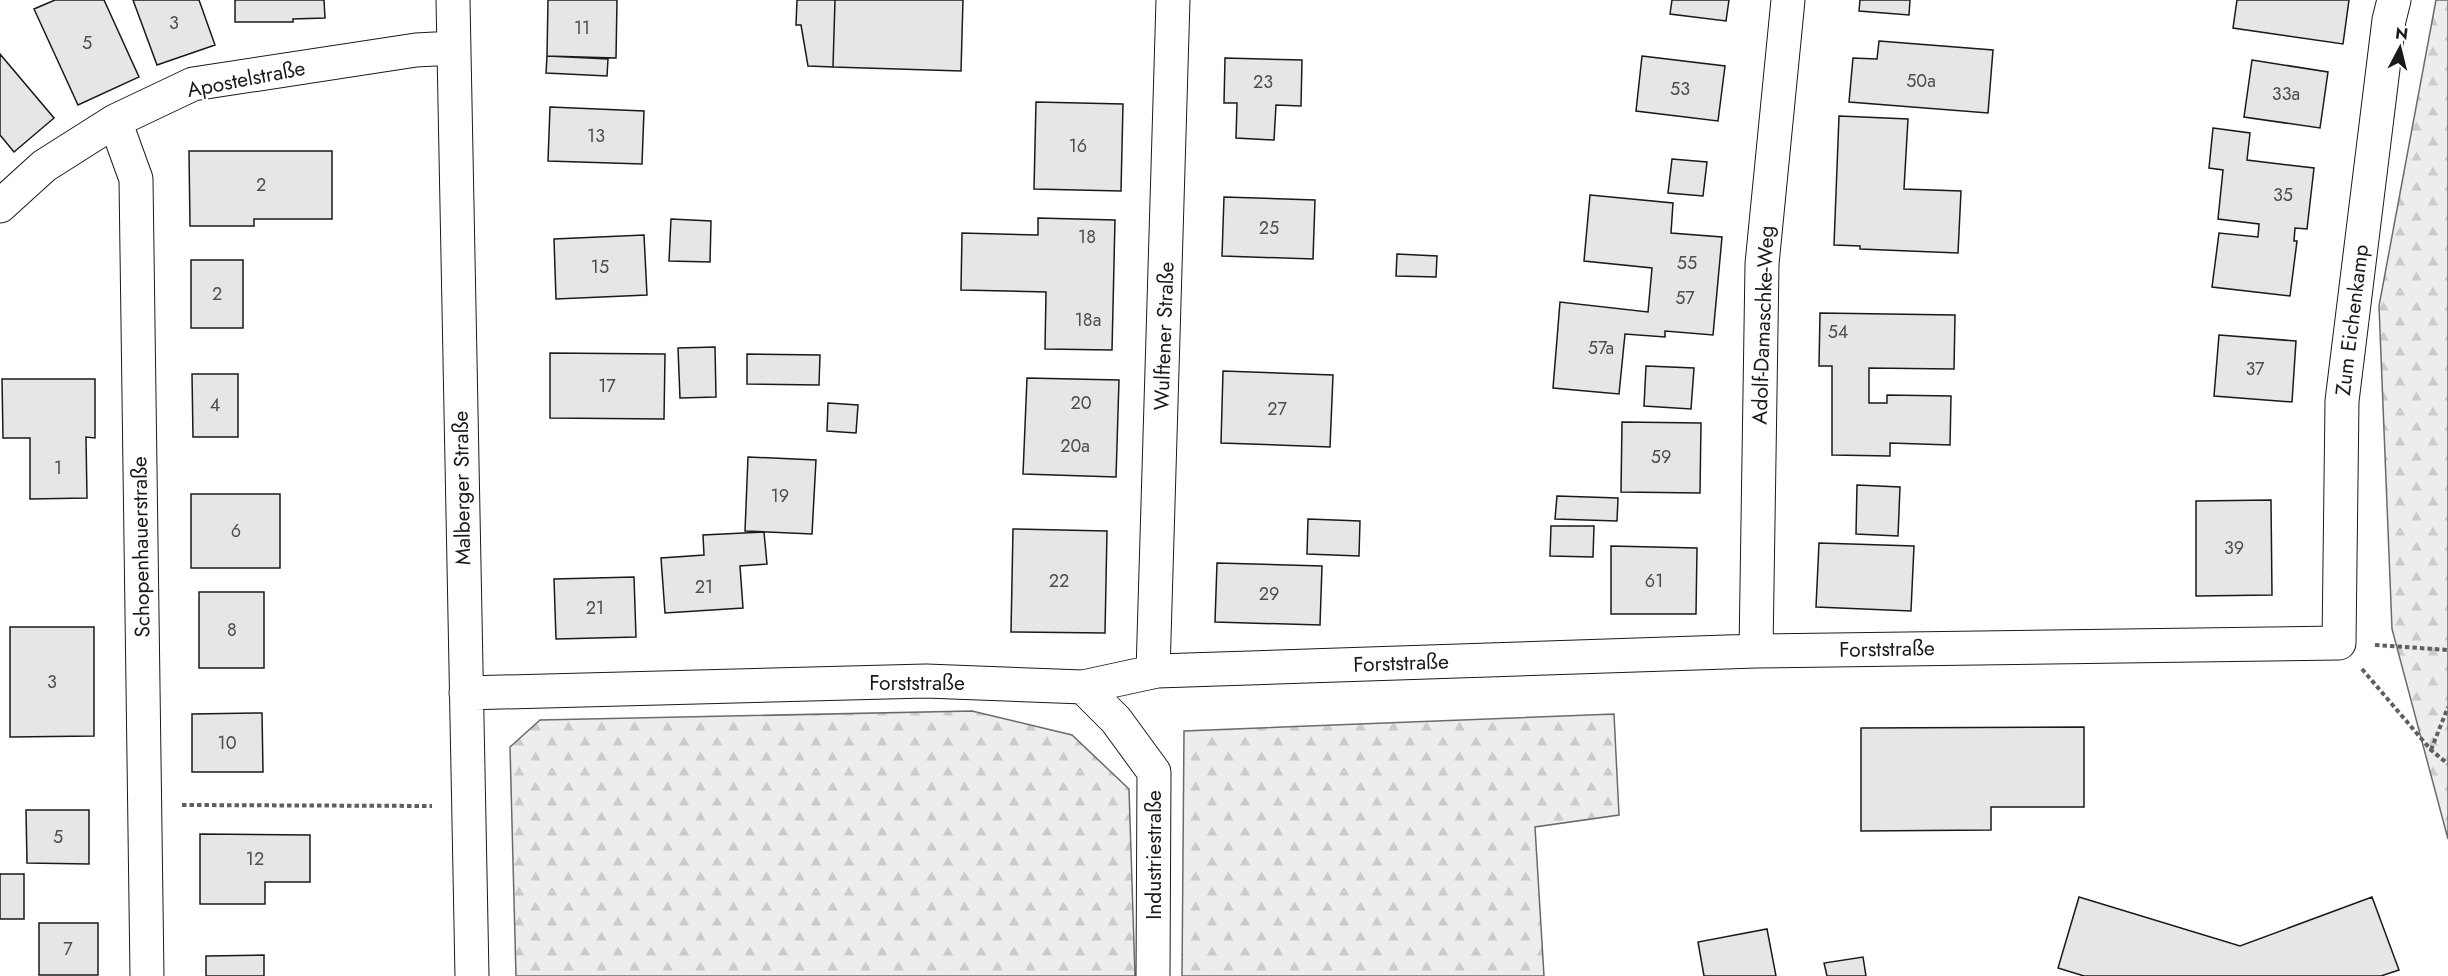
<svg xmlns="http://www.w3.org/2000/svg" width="2448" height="976" viewBox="0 0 2448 976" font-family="Jost,sans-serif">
  <defs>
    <pattern id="forest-firs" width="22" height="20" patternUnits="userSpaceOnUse" patternTransform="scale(1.5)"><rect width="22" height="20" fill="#ededed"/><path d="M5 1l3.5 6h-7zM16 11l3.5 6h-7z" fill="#cbcbcb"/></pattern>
  </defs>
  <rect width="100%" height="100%" fill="#fff"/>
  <path fill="url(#forest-firs)" stroke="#6a6a6a" stroke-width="1.5" d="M2436,0H2448V839L2392,629L2379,306Z
    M972,711L1072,735L1129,789L1135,976H516L510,747L540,720Z
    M1614,714L1619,815L1535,827L1544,976H1182L1184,731Z"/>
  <path fill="#e6e6e6" stroke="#1a1a1a" stroke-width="1.5" d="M55,0H104L139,77L78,105L34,9Z
    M133,0H199L215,45L157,65Z
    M235,0H324L325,18L293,19V22H235Z
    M548,0H617L616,58L547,56Z
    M797,0H835L833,67L808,66L801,25H796Z
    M835,0H963L961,71L833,67Z
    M1672,0H1729L1726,21L1670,14Z
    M1860,0H1910L1909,15L1859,11Z
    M2237,0H2349L2343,44L2233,28Z
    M1879,41L1993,50L1988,113L1849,102L1853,58L1877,59Z
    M0,54L54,118L14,152L0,135Z
    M547,56L608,59L607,76L546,73Z
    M1642,56L1725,66L1718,121L1636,111Z
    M1225,58L1302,60L1301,106L1276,105L1274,140L1236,138L1237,103H1224Z
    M2252,60L2328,72L2320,128L2244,117Z
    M1036,102L1123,104L1121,191L1034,189Z
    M550,107L644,111L642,164L548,161Z
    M1839,116L1908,119L1904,189L1961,191L1958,253L1860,249V246L1834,245Z
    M2213,128L2250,133L2247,160L2314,168L2307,229L2295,228L2294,241H2297L2290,296L2212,287L2219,233L2258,237L2259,224L2218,219L2223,170L2209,168Z
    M189,151H332V219H254V226H190Z
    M1672,159L1707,162L1703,196L1668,193Z
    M1590,195L1673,203L1671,233L1722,237L1713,335L1665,331V337L1625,334L1619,394L1553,388L1560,302L1648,312L1652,268L1584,261Z
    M1224,197L1315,200L1313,259L1222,256Z
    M1038,218L1115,220L1112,350L1045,349L1046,292L961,290L962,233L1038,235Z
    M671,219L711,221L710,262L669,261Z
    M644,235L647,295L556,299L554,239Z
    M1397,254L1437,256L1436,277L1396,276Z
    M191,260H243V328H191Z
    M1820,313L1955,315L1954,369L1869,368V403H1887V395L1951,396L1950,445L1890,443V456L1832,455V366H1819Z
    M2219,335L2296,341L2292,402L2214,396Z
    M715,347L716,397L680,398L678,348Z
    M550,353L665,354L664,419L550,418Z
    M747,354L820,355L819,385L747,384Z
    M1646,366L1694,368L1691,409L1644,406Z
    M1223,371L1333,375L1330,447L1221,443Z
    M192,374H238V437H193Z
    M1027,378L1119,380L1116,477L1023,474Z
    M2,379H95V438L86,437L87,498L30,499V438H3Z
    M828,403L858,405L856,433L827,431Z
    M1622,422L1701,423L1700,493L1621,492Z
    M748,457L816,460L812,534L745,531Z
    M1857,485L1900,487L1898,536L1856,534Z
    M191,494H280V568H191Z
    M1557,496L1618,498L1617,521L1555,519Z
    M2271,500L2272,595L2196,596V501Z
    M1308,519L1360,521L1359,556L1307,554Z
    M1551,526H1594L1593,557L1550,556Z
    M1013,529L1107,531L1105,633L1011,632Z
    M764,532L767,564L740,566L743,608L665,613L661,558L704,555L703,535Z
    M1819,543L1914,546L1911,611L1816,607Z
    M1611,546L1697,548L1696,614H1611Z
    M1217,563L1322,566L1320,625L1215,622Z
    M634,577L636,637L556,639L554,579Z
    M199,592H264V668H199Z
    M10,627H94V736L10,737Z
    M262,713L263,772H192V714Z
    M2084,727V807H1991V830L1861,831V728Z
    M26,810H89V864L27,863Z
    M200,834L310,835V882H265V904H200Z
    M0,874H24V919H0Z
    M2079,897L2240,946L2372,897L2399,970L2381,976H2084L2058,968Z
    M39,923H98V975H39Z
    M1767,929L1776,976H1704L1698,942Z
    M264,955V976H206V956Z
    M1863,957L1866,976H1827L1824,963Z"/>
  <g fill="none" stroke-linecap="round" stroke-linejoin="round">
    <defs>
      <path id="minor" d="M453,0L472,976
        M115,121L136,179L147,976
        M0,206L44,166L115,121L193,84L416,50L454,48
        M1756,651L1762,264L1788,0
        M1153,672L1173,0
        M1083,687L1116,720L1154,772L1153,976
        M466,693L926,681L1083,687L1157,671L1756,651L2339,643L2342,401L2389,20L2394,0"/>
    </defs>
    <use href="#minor" stroke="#1a1a1a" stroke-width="35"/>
    <path stroke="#5f5f5f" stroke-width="4" stroke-dasharray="4.5 3" stroke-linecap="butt" d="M2375,645L2448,650
      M2362,669L2431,750L2448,764
      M2431,750L2448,707
      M182,805L432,806"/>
    <use href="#minor" stroke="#fff" stroke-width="33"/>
  </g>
  <g text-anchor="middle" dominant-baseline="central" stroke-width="4.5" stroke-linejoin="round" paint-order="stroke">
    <g font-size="18" fill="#4d4d4d">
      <text x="174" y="23">3</text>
      <text x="582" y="28">11</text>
      <text x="87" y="43">5</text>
      <text x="1921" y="81">50a</text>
      <text x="1263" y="82">23</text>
      <text x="1680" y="89">53</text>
      <text x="2286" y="94">33a</text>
      <text x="596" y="136">13</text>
      <text x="1078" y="146">16</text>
      <text x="261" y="185">2</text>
      <text x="2283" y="195">35</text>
      <text x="1269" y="228">25</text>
      <text x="1087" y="237">18</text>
      <text x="1687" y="263">55</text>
      <text x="600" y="267">15</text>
      <text x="217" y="294">2</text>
      <text x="1685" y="298">57</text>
      <text x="1088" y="320">18a</text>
      <text x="1838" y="332">54</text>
      <text x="1601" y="348">57a</text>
      <text x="2255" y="369">37</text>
      <text x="607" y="386">17</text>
      <text x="1081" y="403">20</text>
      <text x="215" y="405">4</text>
      <text x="1277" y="409">27</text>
      <text x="1075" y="446">20a</text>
      <text x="1661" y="457">59</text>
      <text x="58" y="468">1</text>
      <text x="780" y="496">19</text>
      <text x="236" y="531">6</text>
      <text x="2234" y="548">39</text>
      <text x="1059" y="581">22</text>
      <text x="1654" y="581">61</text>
      <text x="704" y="587">21</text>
      <text x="1269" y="594">29</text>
      <text x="595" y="608">21</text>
      <text x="232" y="630">8</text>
      <text x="52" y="682">3</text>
      <text x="227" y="743">10</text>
      <text x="58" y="837">5</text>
      <text x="255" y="859">12</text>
      <text x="68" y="949">7</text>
    </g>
    <g font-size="21" fill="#1a1a1a" stroke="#fff">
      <text transform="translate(246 79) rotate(-11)">Apostelstraße</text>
      <text transform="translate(2352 320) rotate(-83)">Zum Eichenkamp</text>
      <text transform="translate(1763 325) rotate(-88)">Adolf-Damaschke-Weg</text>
      <text transform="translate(1164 336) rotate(-88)">Wulftener Straße</text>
      <text transform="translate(462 488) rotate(-91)">Malberger Straße</text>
      <text transform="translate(141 547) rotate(-91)">Schopenhauerstraße</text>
      <text transform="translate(1887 649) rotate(-1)">Forststraße</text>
      <text transform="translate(1401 663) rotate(-2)">Forststraße</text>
      <text x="917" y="683">Forststraße</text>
      <text transform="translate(1154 855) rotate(-90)">Industriestraße</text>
    </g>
  </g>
  <g transform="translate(2400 48) rotate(7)" stroke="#ffffff" stroke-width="4.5" paint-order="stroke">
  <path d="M0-4.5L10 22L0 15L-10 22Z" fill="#1a1a1a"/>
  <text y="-9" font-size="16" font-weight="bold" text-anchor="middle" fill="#1a1a1a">N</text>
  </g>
</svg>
